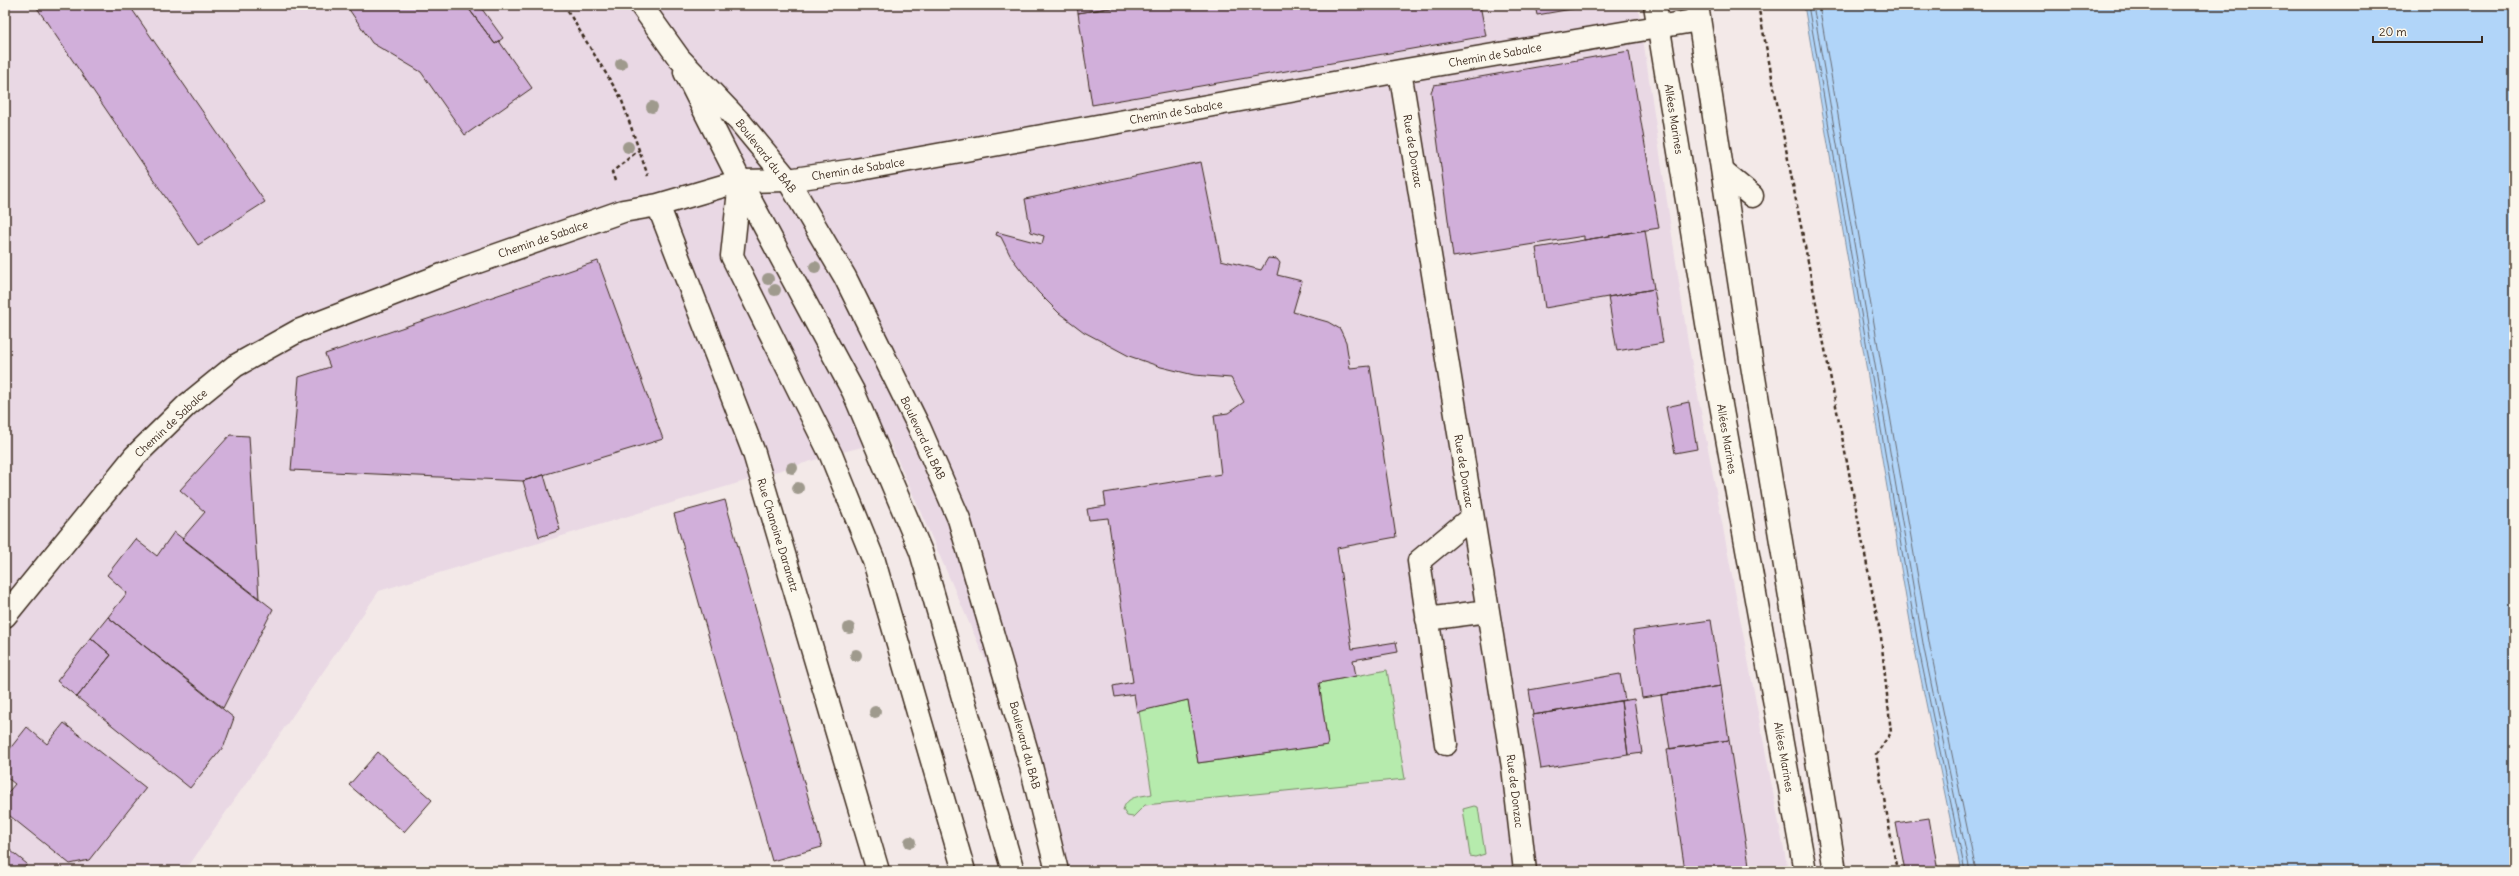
<svg xmlns="http://www.w3.org/2000/svg" width="2519" height="876" viewBox="0 0 2519 876" font-family="Delius,sans-serif">
  <rect width="100%" height="100%" fill="#f3e9e8"/>
  <filter id="ink" filterUnits="userSpaceOnUse"><feTurbulence type="fractalNoise" baseFrequency=".025" numOctaves="2"/><feDisplacementMap in="SourceGraphic" scale="8" xChannelSelector="R" yChannelSelector="G"/><feConvolveMatrix kernelMatrix="1 2 1 2 8 2 1 2 1" color-interpolation-filters="sRGB"/></filter>
  <g filter="url(#ink)">
    <path fill="#e9d8e4" d="M5,5H1638L1688,343L1788,871H1057L1030,762L889,440L831,455L379,591L190,864L166,871H5Z"/>
    <path fill="#b6ebad" stroke="#788a66" d="M1387,670L1405,779L1145,805L1133,817L1127,816L1123,810C1127,795 1140,797 1152,794L1139,711L1188,700L1198,763L1328,745L1319,683Z
      M1474,806L1478,807L1485,854L1475,857L1470,856L1463,809Z"/>
    <path fill="#b1d5f9" stroke="#8291a1" d="M1804,5H2514V871H1961L1915,650Z"/>
    <g fill="none" stroke-linecap="round" stroke-linejoin="round">
      <path stroke="#6a6e76" stroke-width="1" d="M1808,5L1919,650L1965,871
        M1813,5L1924,649L1970,871
        M1819,5L1930,647L1976,871"/>
    </g>
    <path fill="#d1afda" stroke="#3b2a1e" d="M35,5H129L265,202L198,245Z
      M346,5H466L495,44L499,41L532,88L465,135L421,72L372,43Z
      M466,5H479L503,38L495,44Z
      M1077,5H1128L1078,13Z
      M1128,5H1480L1486,36L1092,105L1078,13Z
      M1535,5H1595L1537,15Z
      M1629,51L1659,228L1584,240V236L1453,257L1431,92L1434,85Z
      M1201,162L1221,260L1261,270L1268,258L1277,259L1280,263L1277,275L1302,281L1293,312L1328,322L1340,329L1346,342L1350,368L1370,366L1396,537L1337,548L1352,649L1396,642L1398,652L1353,660L1356,676L1319,683L1328,745L1198,763L1188,700L1137,712L1134,694L1115,697L1113,686L1133,682L1108,518L1089,520L1087,509L1106,506L1104,493L1221,474L1214,415L1228,413L1244,402L1231,378L1194,375L1161,367L1129,356L1084,332L1059,313L1038,292L1011,257L1001,237L996,235L997,232L1042,244L1044,236L1031,232L1025,199Z
      M1645,230L1654,289L1545,308L1536,248Z
      M598,261L663,439L523,481L291,470L299,377L330,367L325,354Z
      M1654,289L1663,343L1617,351L1608,297Z
      M1689,402L1697,449L1675,453L1666,407Z
      M230,435L249,436L259,599L182,539L205,512L180,490Z
      M544,475L560,530L539,537L523,481Z
      M725,500L822,847L772,861L674,514Z
      M174,532L273,609L223,708L108,617L127,593L107,575L135,539L157,556Z
      M108,617L234,718L224,746L190,788L77,697L111,655L91,638Z
      M1711,620L1721,686L1642,698L1633,631Z
      M91,638L111,655L77,697L57,681Z
      M1620,674L1625,700L1533,715L1529,690Z
      M1721,686L1729,740L1670,749L1661,695Z
      M1634,699L1642,753L1628,755L1621,701Z
      M1621,701L1628,755L1541,769L1532,715Z
      M64,723L146,788L89,860L70,864L5,812V796L15,784L5,776V755L27,727L47,744Z
      M1729,740L1750,871H1685L1667,749Z
      M378,752L432,800L404,832L349,785Z
      M1929,818L1938,871H1905L1896,823Z
      M5,846L27,864L22,871H5Z"/>
    <g fill="none" stroke-linecap="round" stroke-linejoin="round">
      <defs>
        <path id="minor" d="M1400,71L1488,611L1513,767L1525,871
          M1723,172L1752,196
          M740,181L732,256L831,455L874,561L964,871
          M658,205L754,453L878,871
          M5,616L135,456L187,405L235,366L298,331L460,268L623,211L658,205L740,181L788,180L855,170L1400,71L1699,20
          M1427,619L1488,611
          M1446,744L1419,561L1472,517"/>
        <path id="major" d="M641,5L679,58L740,122L788,180L845,277L919,427L959,519L1030,762L1057,871
          M1655,5L1714,366L1805,871
          M1697,5L1751,359L1835,871
          M685,72L740,181L853,391L921,552L1013,871"/>
      </defs>
      <use href="#minor" stroke="#3b2a1e" stroke-width="25"/>
      <use href="#major" stroke="#3b2a1e" stroke-width="25"/>
      <path stroke="#3b2a1e" stroke-width="2.5" stroke-dasharray="4 3" stroke-linecap="butt" d="M564,5L621,98L648,176
        M1758,5L1881,637L1891,733L1876,754L1897,871
        M615,181L612,172L639,150"/>
      <use href="#minor" stroke="#fbf7ec" stroke-width="22"/>
      <use href="#major" stroke="#fbf7ec" stroke-width="22"/>
    </g>
    <g fill="#9f9a8d">
      <circle cx="621" cy="64" r="6"/>
      <circle cx="652" cy="107" r="6"/>
      <circle cx="628" cy="147" r="6"/>
      <circle cx="815" cy="267" r="6"/>
      <circle cx="768" cy="279" r="6"/>
      <circle cx="775" cy="290" r="6"/>
      <circle cx="792" cy="468" r="6"/>
      <circle cx="798" cy="488" r="6"/>
      <circle cx="849" cy="628" r="6"/>
      <circle cx="856" cy="655" r="6"/>
      <circle cx="875" cy="712" r="6"/>
      <circle cx="910" cy="842" r="6"/>
    </g>
  </g>
  <g text-anchor="middle" dominant-baseline="central" stroke-width="4" stroke-linejoin="round" paint-order="stroke">
    <g font-size="11" fill="#3b2a1e" stroke="#fbf7ec">
      <text transform="translate(1495 55) rotate(-10)">Chemin de Sabalce</text>
      <text transform="translate(1176 112) rotate(-10)">Chemin de Sabalce</text>
      <text transform="translate(1674 119) rotate(81)">Allées Marines</text>
      <text transform="translate(1413 151) rotate(81)">Rue de Donzac</text>
      <text transform="translate(766 156) rotate(52)">Boulevard du BAB</text>
      <text transform="translate(858 169) rotate(-9)">Chemin de Sabalce</text>
      <text transform="translate(543 239) rotate(-19)">Chemin de Sabalce</text>
      <text transform="translate(171 423) rotate(-43)">Chemin de Sabalce</text>
      <text transform="translate(923 438) rotate(65)">Boulevard du BAB</text>
      <text transform="translate(1727 439) rotate(80)">Allées Marines</text>
      <text transform="translate(1464 471) rotate(81)">Rue de Donzac</text>
      <text transform="translate(778 535) rotate(73)">Rue Chanoine Daranatz</text>
      <text transform="translate(1025 745) rotate(75)">Boulevard du BAB</text>
      <text transform="translate(1784 757) rotate(80)">Allées Marines</text>
      <text transform="translate(1515 791) rotate(83)">Rue de Donzac</text>
    </g>
  </g>
  <rect width="2519" height="876" fill="none" stroke="#fbf7ec" stroke-width="20"/>
  <rect x="10" y="10" width="2499" height="856" fill="none" stroke="#3b2a1e" stroke-width="1.5" filter="url(#ink)"/>
  <path d="M2373 36v6h109v-6" fill="none" stroke="#3b2a1e" stroke-width="2"/>
  <text x="2379" y="36" font-size="12" fill="#3b2a1e" stroke="#fbf7ec" stroke-width="3" paint-order="stroke">20 m</text>
</svg>
